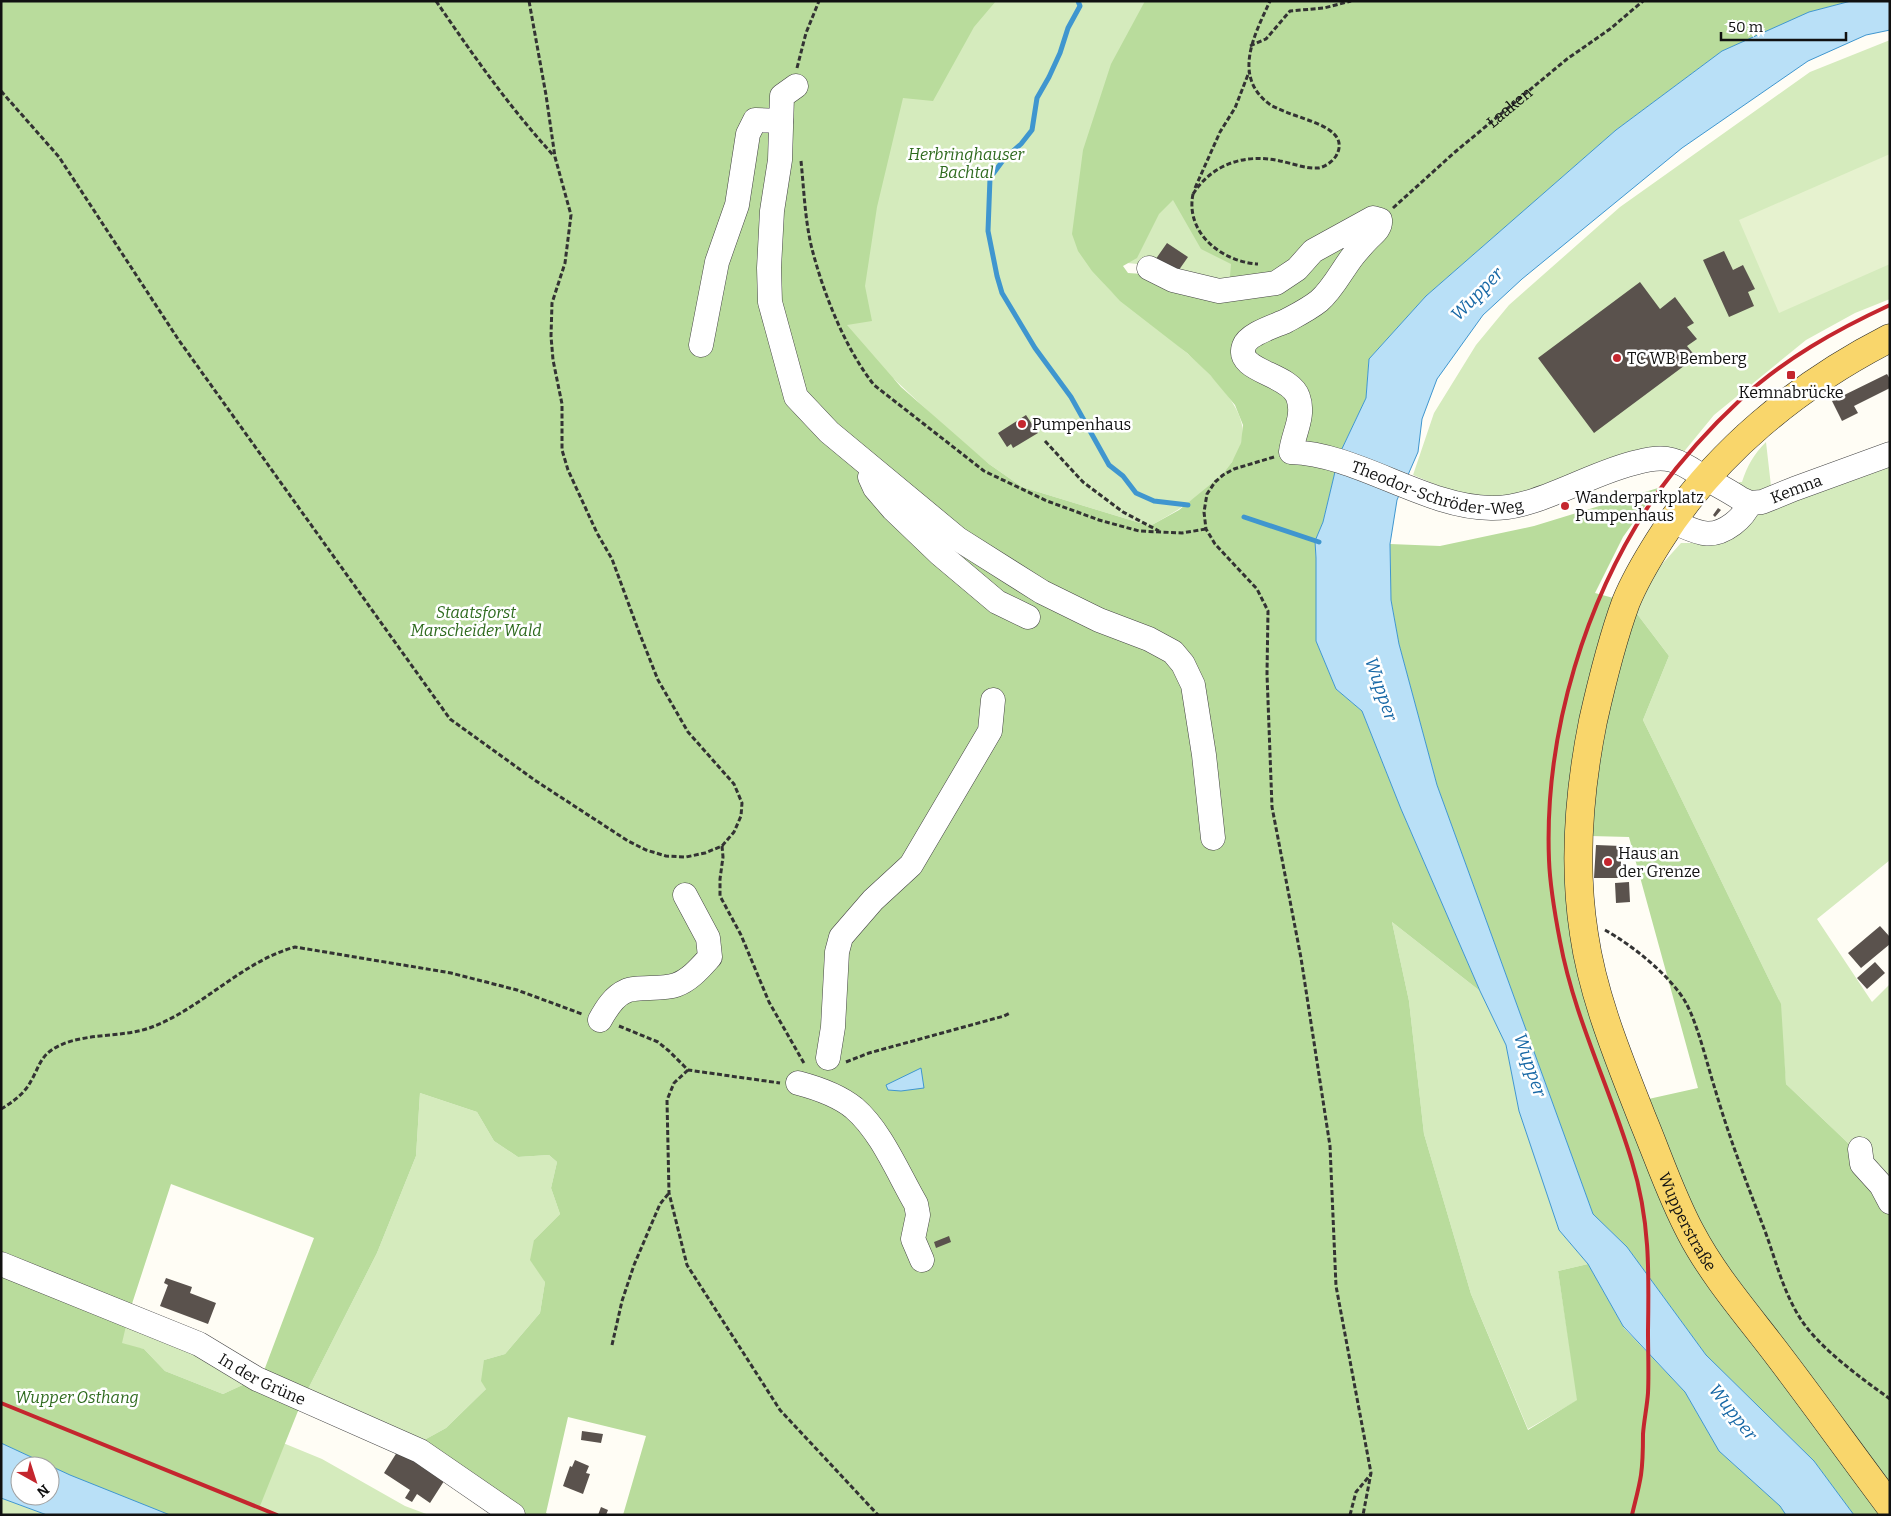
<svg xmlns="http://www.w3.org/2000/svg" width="1891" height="1516" viewBox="0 0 1891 1516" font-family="Bitter,serif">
  <rect width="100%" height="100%" fill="#fffdf5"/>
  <path fill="#d5ebbd" d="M813,1H1839L1215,286L1148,265L1127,263L1099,277C1114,298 1135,311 1155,327C1181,347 1237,392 1242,425C1250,469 1181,509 1150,526L1022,487L989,464L947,429L894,379L849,358Z
    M1890,40V299L1855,313L1806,340L1714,415L1682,454L1534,494L1470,499L1413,475L1434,413L1476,345L1509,305L1620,207L1810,72Z
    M1766,442L1771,486L1767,496L1741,489L1739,482H1742C1747,466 1754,454 1766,442Z
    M1890,461V860L1817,919L1872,1002L1890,984V1183L1786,1084L1779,1000L1643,720L1669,656L1628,602L1681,543H1694L1695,540L1748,517Z
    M1392,922L1480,991L1506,1045L1519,1111L1559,1230L1588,1264L1558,1271L1578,1400L1528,1429L1471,1294L1424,1134L1409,1001Z
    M420,1093L477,1112L494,1141L518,1157L549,1155L557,1162L551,1188L560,1214L534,1240L545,1282L540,1313L505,1354L484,1360L486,1389L446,1428L426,1439L419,1451L302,1401L377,1253L416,1156Z
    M1,1271L262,1376L223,1394L165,1371L144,1349L137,1348L208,1412L322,1459L405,1506L429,1515H127L50,1466L1,1467Z
    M1,1498L47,1515H1Z"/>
  <path fill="#b9dc9c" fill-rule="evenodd" d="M1,1H996L974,27L933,101L903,98L877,207L865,286L872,321L847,325L901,387L989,464L1022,487L1150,526L1179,510L1222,475L1232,462L1241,443L1243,425L1235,405L1210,375L1187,353L1120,301L1092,271L1078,251L1072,234L1083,150L1111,64L1145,1H1851L1809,12L1722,51L1616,130L1426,296L1369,359L1366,398L1339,455L1323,522L1315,541L1316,558V641L1336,689L1362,711L1401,809L1480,991L1392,922L1409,1001L1424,1134L1471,1294L1528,1430L1577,1400L1558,1271L1588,1264L1624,1328L1685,1392L1719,1451L1780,1506L1786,1515H623L646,1436L568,1417L546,1513L549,1515H511L419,1451L426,1439L446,1428L486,1389L481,1381L484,1360L505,1354L540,1313L545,1282L530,1260L534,1240L560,1214L551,1188L557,1162L549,1155L518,1157L494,1141L477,1112L420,1093L416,1156L377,1253L302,1401L260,1506L280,1515H170L70,1475L1,1443ZM1173,200L1201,249L1231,264L1228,300L1194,297L1143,274L1128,273L1123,266L1137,258L1159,214ZM171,1184L314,1238L262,1376L223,1394L165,1371L144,1349L122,1343L129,1313Z
    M1658,488L1623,537L1595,593L1628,602L1669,656L1643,720L1781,1004L1786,1084L1890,1183V1515H1854L1814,1461L1706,1355L1627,1247L1593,1214L1437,785L1399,644L1391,600L1390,544L1440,546L1534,526ZM1590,836L1629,837L1698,1088L1644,1100L1594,950Z"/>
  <path fill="#e6f2cf" d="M1890,154V264L1779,313L1739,220Z"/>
  <path fill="#b9e0f7" stroke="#3f96cf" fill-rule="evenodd" d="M1851,1H1890V30L1866,35L1808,61L1682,148L1522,279L1483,315L1437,379L1422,419L1418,452L1397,500L1390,544L1391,600L1399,644L1437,785L1593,1214L1627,1247L1706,1355L1814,1461L1854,1515H1786L1780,1506L1719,1451L1685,1392L1623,1326L1588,1264L1559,1230L1519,1111L1506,1045L1480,991L1401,809L1362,711L1336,689L1316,641V558L1315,541L1323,522L1339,455L1366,398L1369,359L1426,296L1616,130L1722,51L1809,12Z
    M921,1068L924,1088L901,1091L888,1090L886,1085Z
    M1,1443L70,1475L170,1515H47L1,1498ZM20,1466H50V1496H20Z"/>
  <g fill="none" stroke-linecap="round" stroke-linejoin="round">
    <path stroke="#3f96cf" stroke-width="5" d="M1078,1L1080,6L1068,28L1060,53L1049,77L1037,98L1032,130L1021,144L1004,159L990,178L988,231L997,276L1002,293L1035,348L1071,397L1109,465L1123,476L1136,493L1154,501L1188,505
      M1244,517L1319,542"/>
  </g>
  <path fill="#5a524d" d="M1167,243L1188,257L1174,277L1153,263Z
    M1724,251L1733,270L1743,265L1755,289L1748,292L1754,306L1729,317L1703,260Z
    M1640,282L1660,309L1675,297L1694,323L1687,327L1697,339L1687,346L1696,357L1594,433L1538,358Z
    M1887,374L1890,379V388L1854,406L1858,413L1842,421L1832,401Z
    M1026,415L1038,433L1013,448L1011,444L1007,447L998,433Z
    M1718,508L1721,510L1715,517L1713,515Z
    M1596,845L1621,846V878H1594Z
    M1629,882L1630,902L1616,903L1615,883Z
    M1880,926L1890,937V944L1861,968L1848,953Z
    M1875,962L1885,973L1867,989L1857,978Z
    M949,1236L951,1242L936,1248L934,1242Z
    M166,1278L192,1287L190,1293L216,1303L208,1324L160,1306L168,1285L164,1283Z
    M582,1431L603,1434L601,1443L581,1440Z
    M399,1449L446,1478L430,1503L417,1494L412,1502L405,1498L410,1490L384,1473Z
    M575,1460L589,1466L586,1473L590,1474L583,1494L563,1486L570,1466L572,1467Z
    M601,1507L608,1510L606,1515H598Z"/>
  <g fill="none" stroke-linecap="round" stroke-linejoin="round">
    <defs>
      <g id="minor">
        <path d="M796,86L782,96L780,160L772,211L769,268L770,302L796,397L829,432L958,539L1042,592L1099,620L1149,639L1173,652L1183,664L1193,685L1204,755L1213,838"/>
        <path id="s2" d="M1149,268L1173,280L1219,291L1276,283L1297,269L1313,251L1373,218L1380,220C1381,228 1374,233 1369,238C1363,244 1358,250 1353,256C1342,270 1333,289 1319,301C1309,309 1297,315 1286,321C1275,326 1248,334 1244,346C1235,372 1290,373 1298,397C1305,416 1293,434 1291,452C1358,454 1424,507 1491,508C1538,509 1591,472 1638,462C1649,459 1661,457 1672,460C1684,463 1694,471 1705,478C1717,485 1729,491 1741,499L1750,503L1762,502L1794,489L1890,454"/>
        <path d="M701,345L717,262L737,205L748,134L755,120L781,121"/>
        <path d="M870,477L875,488L893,509L940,554L997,602L1028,617"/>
        <path d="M1671,521C1696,531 1709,542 1733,524C1741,518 1746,512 1750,503"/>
        <path d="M600,1020C606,1009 614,996 626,991C636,986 662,990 676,985C690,980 700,968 710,957L708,938L685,895"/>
        <path d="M828,1058L833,1027L837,952L841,937L873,900L911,865L990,731L993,700"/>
        <path d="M798,1083C817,1088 838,1095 854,1108C881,1131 898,1173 916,1204L918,1215L913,1239L922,1260"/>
        <path d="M1860,1149L1862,1164L1881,1185L1890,1202"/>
        <path id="s3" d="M1,1264L199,1344L257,1379L420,1451L513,1515"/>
      </g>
      <g id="major">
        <path id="s4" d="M1890,338C1798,385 1714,453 1659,541C1647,560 1635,580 1626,602C1612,640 1602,681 1593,721C1579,791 1573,864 1584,934C1593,997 1619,1059 1642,1118C1658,1156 1671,1196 1691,1233C1713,1275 1746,1313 1775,1351C1814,1402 1851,1454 1890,1506"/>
      </g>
    </defs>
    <use href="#minor" stroke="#444" stroke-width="25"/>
    <use href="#major" stroke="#222" stroke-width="29"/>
    <g stroke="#333" stroke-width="3" stroke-dasharray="5 2.5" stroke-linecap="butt">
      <path d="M436,1C473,55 510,108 554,156"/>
      <path d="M1250,46L1266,39L1290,11L1324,8L1351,1"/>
      <path d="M797,68L806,33L819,1"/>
      <path d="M1,91L59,157L178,339L450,719L536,781L628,841L646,850L666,856L686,857L705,853L722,846L734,832L741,816L742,803L734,784L688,732L658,680L639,632L612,559L597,533L568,470L562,450V404L553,360L551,336L552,303L565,263L571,215L555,157L546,95L529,1"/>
      <path d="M801,161C804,190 805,221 812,249C824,295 845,348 874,385L984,471L1047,501L1099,520L1139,531L1182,533L1206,529"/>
      <path d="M1195,188L1220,132L1235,108L1249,72"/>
      <path d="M1193,194C1212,164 1245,153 1280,161C1291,163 1306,169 1318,168C1325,167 1332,162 1336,156C1350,132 1315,123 1300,117C1290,114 1281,110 1272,106C1231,78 1254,36 1270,1"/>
      <path d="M1193,194C1185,233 1222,262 1258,264"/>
      <path id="s1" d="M1393,208L1455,152L1567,59L1610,29L1643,1"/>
      <path d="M1045,441L1083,482L1123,512L1159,531"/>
      <path d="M1274,457L1234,469L1223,475L1215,482L1207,494L1204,512L1206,529L1215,544L1257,589L1268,611L1267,674L1272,807L1301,958L1330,1146L1336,1286L1371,1473L1363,1515"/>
      <path d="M722,846L723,857L720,879V896L741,935L769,1002L805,1065"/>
      <path d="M1605,930C1632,945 1671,976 1686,1003C1698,1025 1707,1064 1715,1089C1729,1137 1747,1184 1765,1231C1776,1261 1783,1291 1800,1318C1819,1348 1861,1378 1890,1399"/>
      <path d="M619,1026L658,1042L669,1051L688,1070L780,1083"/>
      <path d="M846,1062L869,1053L1004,1016L1010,1013"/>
      <path d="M688,1070L674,1083L667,1100L669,1193L687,1265L780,1410L878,1515"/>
      <path d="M1,1109C13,1102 25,1093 31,1081C37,1071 40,1059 49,1052C75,1031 122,1039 152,1027C204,1007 241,962 295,947L451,973L517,990L582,1014"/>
      <path d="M612,1345L622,1301L634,1265L660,1204L669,1193"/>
      <path d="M1350,1515L1356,1492L1371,1474"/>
    </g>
    <use href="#minor" stroke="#fff" stroke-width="24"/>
    <use href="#major" stroke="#f9d66b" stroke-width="28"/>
    <path stroke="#c4262e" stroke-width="4" d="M1,1403L277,1515
      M1632,1515C1635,1502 1639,1488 1641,1475C1643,1461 1643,1447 1643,1434C1644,1420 1647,1407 1648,1393C1649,1373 1648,1352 1648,1331C1649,1272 1650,1220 1632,1162C1610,1088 1574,1017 1560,941C1555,915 1550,886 1549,860C1544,733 1586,595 1658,492C1682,459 1711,427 1740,400C1784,359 1836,330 1890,305"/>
  </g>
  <g fill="#c4262e" stroke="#fff" stroke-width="2">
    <circle cx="1617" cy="358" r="5"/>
    <rect x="1786" y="370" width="10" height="10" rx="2.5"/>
    <circle cx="1022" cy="424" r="5"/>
    <circle cx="1565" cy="506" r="5"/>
    <circle cx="1608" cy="862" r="5"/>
  </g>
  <g text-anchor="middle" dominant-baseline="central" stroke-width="5" stroke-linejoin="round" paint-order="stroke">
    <g font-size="16" fill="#111" stroke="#fff">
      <text stroke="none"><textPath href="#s1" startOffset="154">Laaken</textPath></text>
      <text stroke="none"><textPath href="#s2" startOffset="736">Theodor-Schröder-Weg</textPath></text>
      <text stroke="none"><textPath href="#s2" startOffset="1120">Kemna</textPath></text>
      <text stroke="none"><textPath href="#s4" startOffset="1025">Wupperstraße</textPath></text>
      <text stroke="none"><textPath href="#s3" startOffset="286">In der Grüne</textPath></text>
    </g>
    <g font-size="16" font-style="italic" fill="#2f6b1f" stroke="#fff">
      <text x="966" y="154">Herbringhauser<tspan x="966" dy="18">Bachtal</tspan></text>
      <text x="476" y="612">Staatsforst<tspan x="476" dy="18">Marscheider Wald</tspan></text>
      <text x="77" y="1397">Wupper Osthang</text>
    </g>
    <g font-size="16" fill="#111" stroke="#fff" text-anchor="start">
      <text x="1627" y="358">TC WB Bemberg</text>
      <text x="1791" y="392" text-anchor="middle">Kemnabrücke</text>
      <text x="1032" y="424">Pumpenhaus</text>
      <text x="1575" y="497">Wanderparkplatz<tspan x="1575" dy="18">Pumpenhaus</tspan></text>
      <text x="1618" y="853">Haus an<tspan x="1618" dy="18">der Grenze</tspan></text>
    </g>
    <g font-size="18" font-style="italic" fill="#1768a6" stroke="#fff">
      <text transform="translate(1477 294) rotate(-46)">Wupper</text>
      <text transform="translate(1381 689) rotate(71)">Wupper</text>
      <text transform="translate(1530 1065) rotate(71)">Wupper</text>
      <text transform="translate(1733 1412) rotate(52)">Wupper</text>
    </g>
  </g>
  <rect width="1891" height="1516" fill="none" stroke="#111111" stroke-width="5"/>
  <g transform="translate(35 1481) rotate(141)"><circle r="24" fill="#ffffff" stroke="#a0a0a0"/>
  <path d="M0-4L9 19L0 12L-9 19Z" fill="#c4262e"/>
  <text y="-8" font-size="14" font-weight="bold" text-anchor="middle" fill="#111111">N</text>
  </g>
  <path d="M1721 32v8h125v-8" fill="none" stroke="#111111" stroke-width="2.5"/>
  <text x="1728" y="32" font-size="15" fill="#111111" stroke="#ffffff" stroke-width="4" paint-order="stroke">50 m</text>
</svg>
